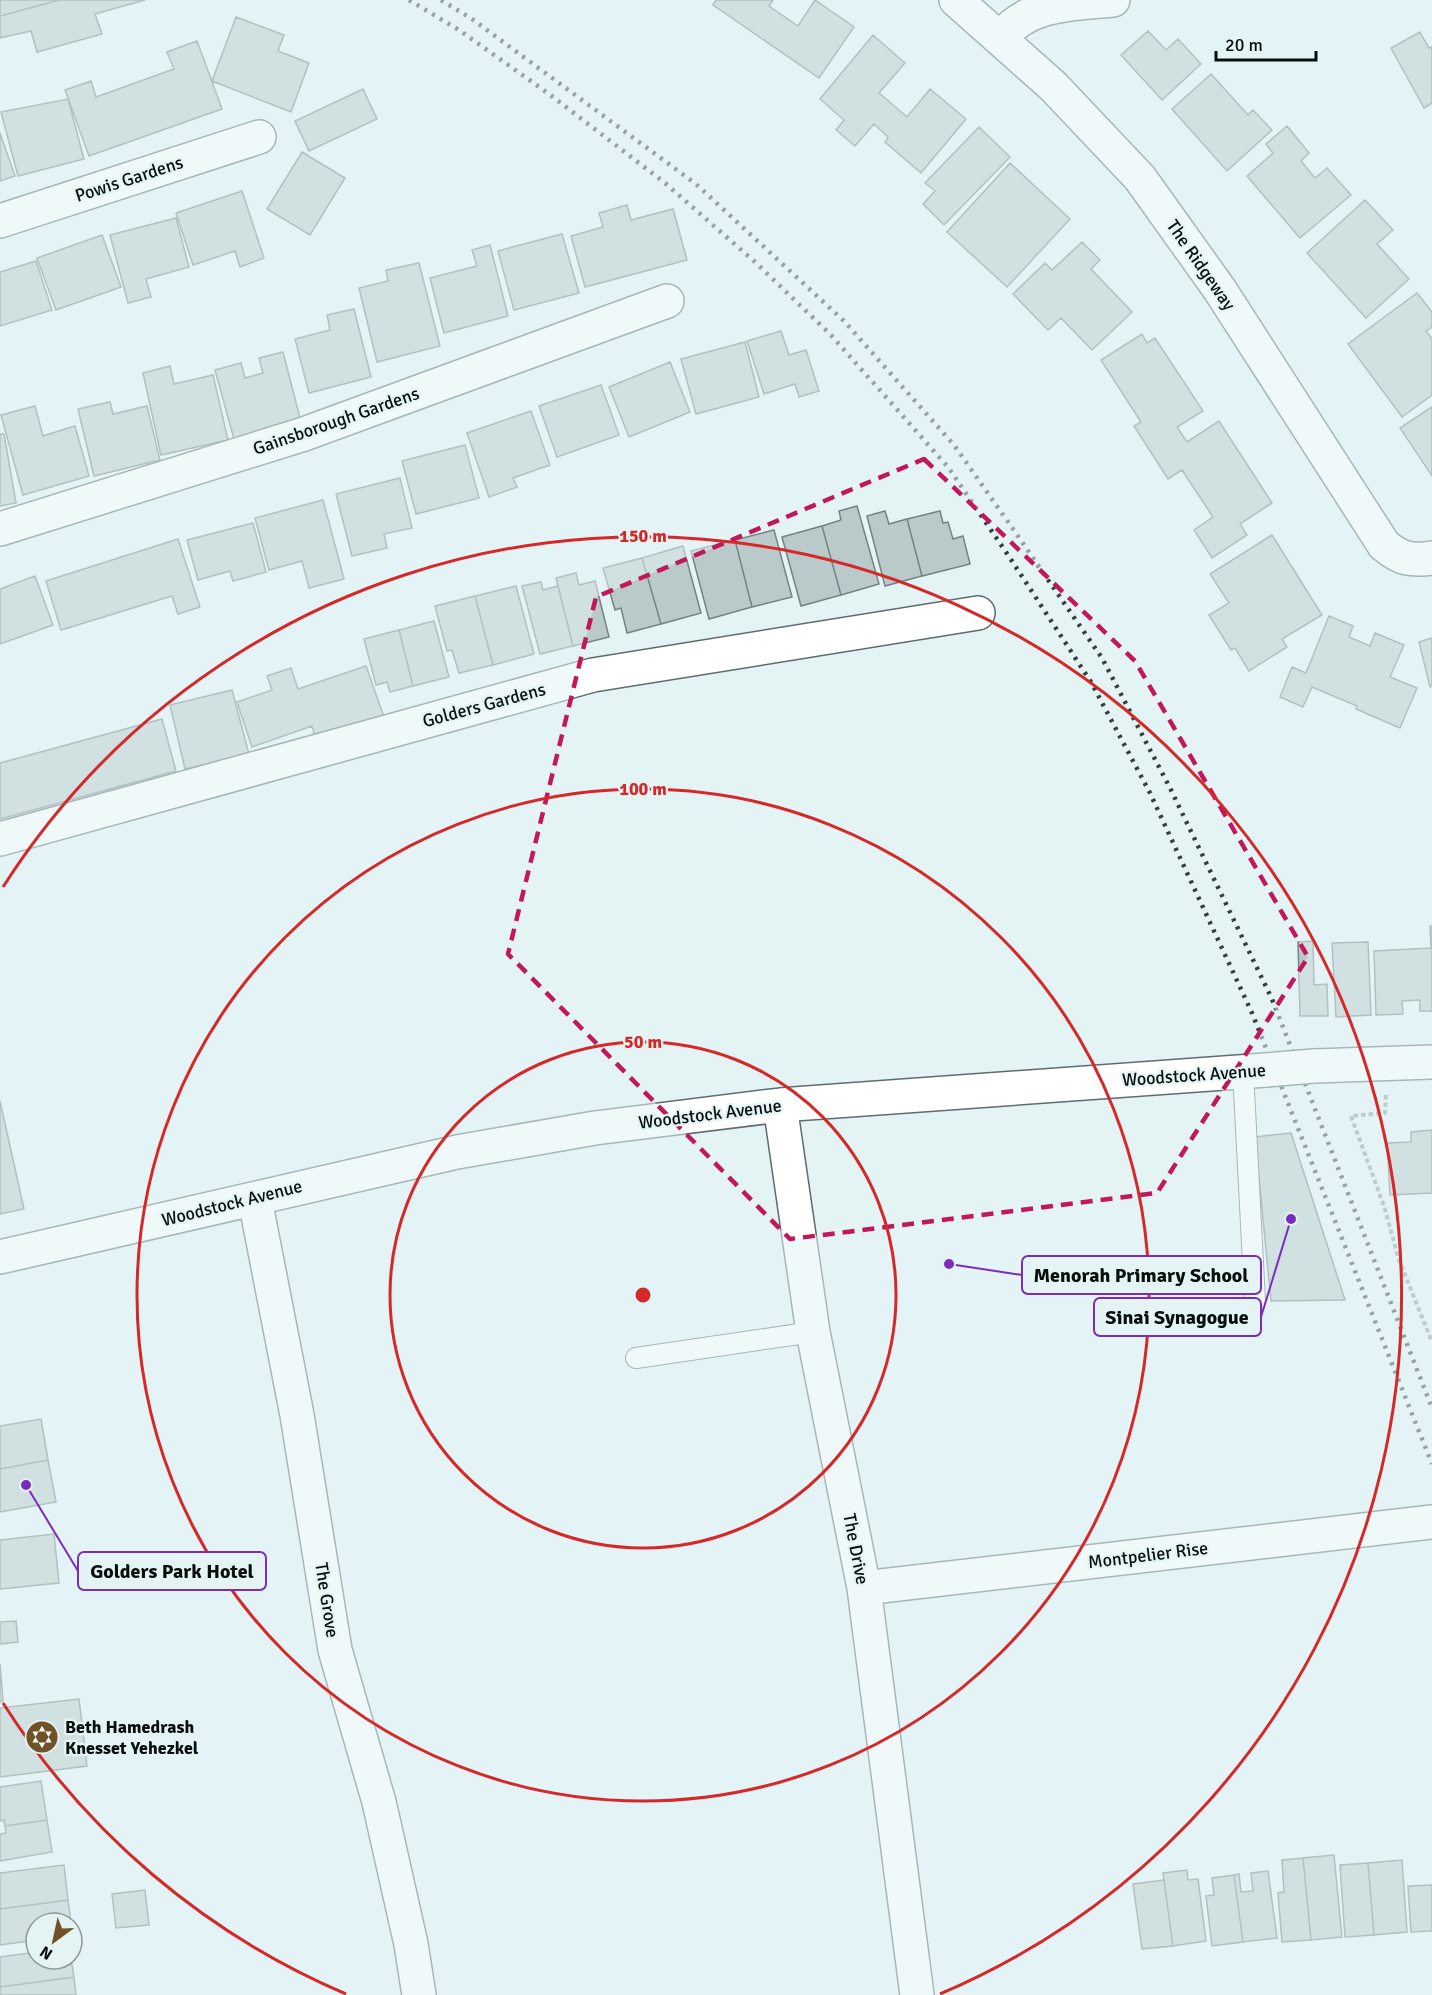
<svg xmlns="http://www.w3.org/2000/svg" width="1432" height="1995" viewBox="0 0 1432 1995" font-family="Signika,sans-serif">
  <rect width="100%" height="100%" fill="#e4f4f5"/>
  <path fill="#bacaca" stroke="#748383" stroke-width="1.5" d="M0,0H59L0,16Z
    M59,0H145L95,14L102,34L37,52L31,31L0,38V16Z
    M716,0H773L769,6L798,26L815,0L854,27L819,78L713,5Z
    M236,17L284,35L278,51L309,63L291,112L212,81Z
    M1148,31L1166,50L1178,39L1201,64L1162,100L1121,55Z
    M1420,32L1429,48L1432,47V103L1424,108L1391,48Z
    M873,35L905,63L879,93L907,117L930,89L966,119L921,173L885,142L888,137L874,124L855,146L836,130L844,120L820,99Z
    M197,41L222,109L89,156L65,90L91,81L96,97L174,69L167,52Z
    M1211,74L1248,115L1253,110L1272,130L1227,171L1172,109Z
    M363,89L377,119L309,151L295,121Z
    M68,99L84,159L18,176L1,112Z
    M1287,126L1309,153L1301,161L1315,178L1327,168L1351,195L1300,238L1247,176L1273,153L1266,144Z
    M979,127L1010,157L944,225L923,204L935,191L925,183Z
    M0,133L15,176L0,181Z
    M302,152L345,178L310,235L267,209Z
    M1010,163L1070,219L1007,287L947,232Z
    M242,191L264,258L240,267L235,251L193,265L176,213Z
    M1365,200L1393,230L1377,244L1409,279L1366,318L1307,253Z
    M627,205L631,220L673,209L687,260L585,287L571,236L603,227L599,213Z
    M176,218L189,267L146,279L151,297L128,303L110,235Z
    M562,234L579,293L514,310L498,251Z
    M102,235L121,287L56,310L37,258Z
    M1082,242L1100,260L1091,269L1132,312L1092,350L1061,318L1048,330L1013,294L1045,263L1052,270Z
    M490,245L508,316L444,333L430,278L477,266L472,250Z
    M36,261L52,310L0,326V272Z
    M419,263L440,346L377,362L359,288L388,281L386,270Z
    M1417,293L1432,312V327L1426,331L1432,339V395L1402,417L1348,344Z
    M354,309L371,377L309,393L295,339L330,330L327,315Z
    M781,331L789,355L806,350L819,391L799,397L795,384L764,394L747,341Z
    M1142,334L1147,343L1155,338L1203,411L1177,427L1187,442L1219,421L1272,503L1240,524L1247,535L1212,558L1194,530L1213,517L1182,470L1168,479L1134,426L1141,422L1101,360Z
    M745,342L759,397L696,414L681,359Z
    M283,352L301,422L234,439L215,370L241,363L245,378L263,373L259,358Z
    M670,362L690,412L629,437L609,387Z
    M170,366L174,384L213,375L228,440L161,455L143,373Z
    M601,385L619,435L557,457L539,406Z
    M110,402L113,414L147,406L160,460L94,476L78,409Z
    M35,406L43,436L75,426L89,476L23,495L1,415Z
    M1432,407V476L1400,428Z
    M531,411L550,465L513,478L517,487L489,497L467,433Z
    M0,434H4L16,503L0,506Z
    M465,445L479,498L416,514L402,461Z
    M400,478L412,528L384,534L387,548L352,556L336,494Z
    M323,500L344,579L309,588L302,561L269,570L255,518Z
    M857,506L879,584L841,595L822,526L841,520L839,511Z
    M885,511L889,524L907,519L922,576L885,586L867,516Z
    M940,511L943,523L948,522L953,539L963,536L970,564L922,576L907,519Z
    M253,523L266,572L233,581L230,571L198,580L187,540Z
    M822,526L841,595L801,606L782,537Z
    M774,530L792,597L752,607L735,540Z
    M1272,535L1322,615L1282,639L1287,647L1249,671L1235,648L1231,650L1209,615L1229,603L1210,574Z
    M178,539L200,607L178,614L172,596L61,630L46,581Z
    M735,540L752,607L709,619L691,551Z
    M683,546L701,613L661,624L642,558Z
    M642,558L661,624L627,633L621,608L615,610L603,568Z
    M576,573L579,585L595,581L609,637L573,646L556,578Z
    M35,576L53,625L0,644V589Z
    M541,582L543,590L558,586L573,646L540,654L522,586Z
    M516,586L534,654L493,665L475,596Z
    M475,596L493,665L459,673L452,650L447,651L435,606Z
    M1329,616L1353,626L1349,637L1370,646L1375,633L1404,645L1390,677L1417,688L1400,728L1356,709L1357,706L1312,687L1303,707L1280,697L1292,667L1306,673Z
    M434,621L449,677L413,686L399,630Z
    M399,630L413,686L390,692L387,682L376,685L364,639Z
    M1432,638V686L1430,687L1419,642Z
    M366,666L384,717L316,740L312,726L252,747L237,702L272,690L267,676L291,668L298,689Z
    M232,690L249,754L185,769L170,705Z
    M162,719L176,771L0,819V763Z
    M1430,926H1432V1011H1420V1000L1402,1001L1403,1014L1376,1015L1374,951L1431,948Z
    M1313,941L1314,985L1327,984L1328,1016H1300L1298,942Z
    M1368,942L1371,1015L1336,1017L1332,943Z
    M0,1101L24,1209L0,1214Z
    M1432,1130V1193L1390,1195L1387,1143L1411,1142V1132Z
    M1291,1133L1345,1300L1271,1301L1255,1137Z
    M41,1419L48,1460L0,1469V1426Z
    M48,1460L56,1502L0,1512V1469Z
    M54,1534L59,1583L0,1589V1540Z
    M16,1621L18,1642L0,1644V1622Z
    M0,1664L3,1701L0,1702Z
    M79,1699L87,1766L0,1777V1708Z
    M41,1781L47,1820L5,1826L4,1820L0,1821V1787Z
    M47,1820L52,1852L0,1861V1834L6,1833L5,1826Z
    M1334,1855L1342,1937L1311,1940L1303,1858Z
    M1303,1858L1311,1940L1282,1942L1278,1893L1284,1892L1282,1860Z
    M1402,1860L1407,1932L1374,1935L1368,1863Z
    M1368,1863L1374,1935L1345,1937L1340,1865Z
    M64,1865L68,1900L0,1909V1873Z
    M1187,1870L1188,1880L1198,1879L1206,1941L1173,1946L1163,1873Z
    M1268,1871L1277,1938L1243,1942L1234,1875L1239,1874L1241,1892L1253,1891L1251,1873Z
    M1234,1875L1243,1942L1212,1946L1206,1896L1214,1895L1212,1878Z
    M1164,1880L1173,1946L1142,1949L1133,1884Z
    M1432,1885V1931L1411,1932L1408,1886Z
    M145,1890L149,1925L116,1928L112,1894Z
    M68,1900L71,1923H36V1940L0,1945V1909Z
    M36,1952V1959H71L74,1977L0,1987V1957Z
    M74,1977L76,1995H0V1987Z"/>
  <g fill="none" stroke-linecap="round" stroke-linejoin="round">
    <defs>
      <path id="service" d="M1243,1071L1255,1301
        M636,1358L813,1332"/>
      <path id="minor" d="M956,0L1053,86L1140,178L1220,290L1384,545C1401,559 1410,561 1432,558
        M1001,38C1027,3 1072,4 1113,0
        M0,221L259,137
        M0,529L304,434L667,301
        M0,839L593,675L978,613
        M1314,1066L1432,1062
        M780,1105L813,1332L864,1588L917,1995
        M255,1200L297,1415L335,1650L379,1802L411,1944L419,1995
        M0,1257L457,1152L595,1128L780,1105L1266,1070
        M864,1588L1432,1522"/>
    </defs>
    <use href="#service" stroke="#5e6c6d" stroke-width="22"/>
    <use href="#minor" stroke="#5e6c6d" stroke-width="36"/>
    <path stroke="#909b9c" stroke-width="4" stroke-dasharray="4.5 3" stroke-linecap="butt" d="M1386,1095L1385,1113L1351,1116L1384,1206L1399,1260L1432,1342"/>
    <use href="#service" stroke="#fff" stroke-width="20"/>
    <use href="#minor" stroke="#fff" stroke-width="33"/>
    <path stroke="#363d3e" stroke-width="4.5" stroke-dasharray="3 6" stroke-linecap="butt" d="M409,0L459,30L549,94L665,183L755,262L830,334L948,467L1010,558L1091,682L1150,793L1252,1013L1432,1464
      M441,0L472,19L696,184L844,321L954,445L1020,539L1102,658L1170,788L1272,999L1432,1408"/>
    <defs>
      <path id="minor-bridge" d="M1266,1070L1314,1066"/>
    </defs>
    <use href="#minor-bridge" stroke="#5e6c6d" stroke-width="36" stroke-linecap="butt"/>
    <use href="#minor-bridge" stroke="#fff" stroke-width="33"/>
  </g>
  <path d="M0 0H1432V1995H0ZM924,459L1135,661L1308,957L1157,1193L790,1239L508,954L596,597Z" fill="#e4f4f5" fill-opacity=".55" fill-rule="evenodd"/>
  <path fill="none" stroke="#c2185b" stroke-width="4.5" stroke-dasharray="12 8" stroke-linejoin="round" d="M924,459L1135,661L1308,957L1157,1193L790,1239L508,954L596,597Z"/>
  <g fill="none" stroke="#d62828" stroke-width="3">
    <circle cx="643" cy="1295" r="253"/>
    <circle cx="643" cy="1295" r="506"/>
    <path d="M346 1994A759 759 0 0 1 3 1703M3 887A759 759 0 1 1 940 1994"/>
  </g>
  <defs>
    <symbol id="synagogue-disc" viewBox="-11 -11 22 22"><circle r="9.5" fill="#715127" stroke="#e4f4f5"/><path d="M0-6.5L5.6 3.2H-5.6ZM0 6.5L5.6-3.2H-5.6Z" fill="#fff"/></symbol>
  </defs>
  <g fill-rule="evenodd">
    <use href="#synagogue-disc" x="23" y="1718" width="38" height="38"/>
  </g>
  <g text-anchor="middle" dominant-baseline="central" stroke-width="4.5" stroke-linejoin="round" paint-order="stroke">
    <g font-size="18" fill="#090e0f" stroke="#e4f4f5">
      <text transform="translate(129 179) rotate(-18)">Powis Gardens</text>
      <text transform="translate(1201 265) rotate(55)">The Ridgeway</text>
      <text transform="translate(336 421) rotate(-19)">Gainsborough Gardens</text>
      <text transform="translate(484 705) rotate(-15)">Golders Gardens</text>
      <text transform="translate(1194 1075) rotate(-4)">Woodstock Avenue</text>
      <text transform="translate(710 1114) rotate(-7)">Woodstock Avenue</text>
      <text transform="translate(232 1203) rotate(-14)">Woodstock Avenue</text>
      <text transform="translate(856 1549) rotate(79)">The Drive</text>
      <text transform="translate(1148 1555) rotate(-7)">Montpelier Rise</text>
      <text transform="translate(327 1600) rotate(81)">The Grove</text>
    </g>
    <g font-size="18" font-weight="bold" fill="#090e0f" stroke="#e4f4f5" text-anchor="start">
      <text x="65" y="1727">Beth Hamedrash<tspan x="65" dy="21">Knesset Yehezkel</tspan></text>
    </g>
  </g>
  <circle cx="643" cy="1295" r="9" fill="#d62828" stroke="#e4f4f5" stroke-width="3"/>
  <g font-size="18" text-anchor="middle" font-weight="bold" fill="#d62828" stroke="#e4f4f5" stroke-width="4.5" stroke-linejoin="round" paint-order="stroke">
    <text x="643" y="542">150 m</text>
    <text x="643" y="795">100 m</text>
    <text x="643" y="1048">50 m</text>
  </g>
  <path fill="none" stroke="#7b2cbf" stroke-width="2" d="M949 1264L1022 1275M1291 1219L1261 1317M26 1485L78 1571"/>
  <g fill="#7b2cbf" stroke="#e4f4f5" stroke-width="2">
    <circle cx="949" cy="1264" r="6"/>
    <circle cx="1291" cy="1219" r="6"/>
    <circle cx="26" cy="1485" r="6"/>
  </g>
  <g fill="#e4f4f5" stroke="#7b2cbf" stroke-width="2">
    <rect x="1022" y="1256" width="239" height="38" rx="6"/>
    <rect x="1094" y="1298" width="167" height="38" rx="6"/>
    <rect x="78" y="1552" width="188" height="38" rx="6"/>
  </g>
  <g font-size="20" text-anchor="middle" font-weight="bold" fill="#090e0f">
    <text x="1141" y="1282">Menorah Primary School</text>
    <text x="1177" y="1324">Sinai Synagogue</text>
    <text x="172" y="1578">Golders Park Hotel</text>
  </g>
  <g transform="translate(54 1941) rotate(213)"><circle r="28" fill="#e4f4f5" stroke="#8c9899" stroke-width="1.5"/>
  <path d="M0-4.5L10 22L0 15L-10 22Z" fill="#715127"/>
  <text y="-9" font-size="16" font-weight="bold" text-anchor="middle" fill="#090e0f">N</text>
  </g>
  <path d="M1216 51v9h100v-9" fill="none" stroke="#090e0f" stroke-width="3"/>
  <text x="1225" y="51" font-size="18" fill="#090e0f" stroke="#e4f4f5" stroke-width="4.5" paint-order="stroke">20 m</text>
</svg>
